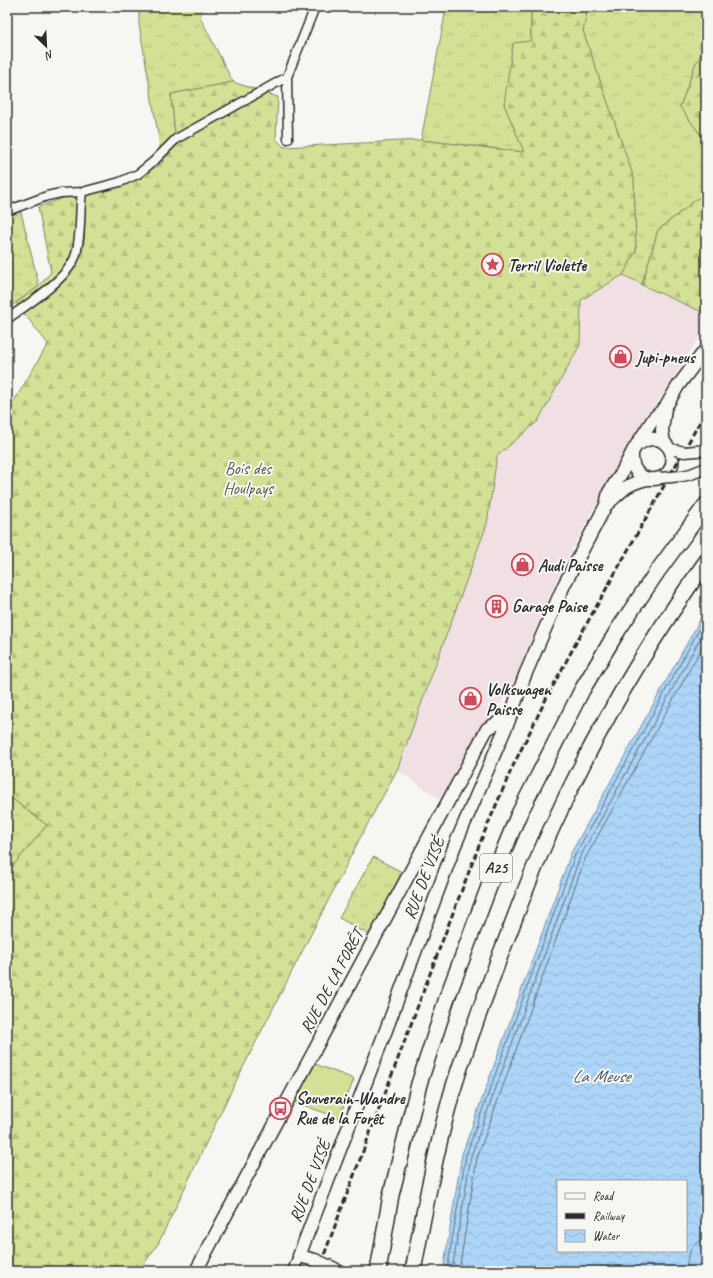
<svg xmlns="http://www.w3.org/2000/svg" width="713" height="1278" viewBox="0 0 713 1278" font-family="Caveat,sans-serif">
  <defs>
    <pattern id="industrial-furrows" width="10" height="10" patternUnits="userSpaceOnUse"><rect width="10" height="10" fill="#f0e0e3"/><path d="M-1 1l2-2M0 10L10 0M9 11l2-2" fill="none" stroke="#cec0c3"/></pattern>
    <pattern id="grass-tufts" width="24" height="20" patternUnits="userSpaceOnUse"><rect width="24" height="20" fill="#d2e195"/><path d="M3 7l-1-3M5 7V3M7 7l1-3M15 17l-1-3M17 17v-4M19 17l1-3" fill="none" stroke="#b4c181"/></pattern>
    <pattern id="forest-firs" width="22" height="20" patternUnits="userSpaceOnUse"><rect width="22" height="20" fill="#d2e195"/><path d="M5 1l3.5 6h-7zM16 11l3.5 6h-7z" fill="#b4c181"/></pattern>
    <pattern id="water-waves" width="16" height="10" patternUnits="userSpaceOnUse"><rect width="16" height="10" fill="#acd5f7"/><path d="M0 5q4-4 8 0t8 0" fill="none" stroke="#94b7d4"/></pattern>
  </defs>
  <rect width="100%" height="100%" fill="#f6f6f2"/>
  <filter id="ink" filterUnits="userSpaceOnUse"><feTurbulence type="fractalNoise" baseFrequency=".025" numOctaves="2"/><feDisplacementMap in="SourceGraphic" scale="8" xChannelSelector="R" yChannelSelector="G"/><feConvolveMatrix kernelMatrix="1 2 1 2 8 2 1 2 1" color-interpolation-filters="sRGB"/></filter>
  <g filter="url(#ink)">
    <path fill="#f0e0e3" d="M623,275L642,285L706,314V327L631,444L590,515L556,581L510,690L485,727L443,801L397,770L487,524L497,456L538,421L580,345L581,300Z"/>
    <path fill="url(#industrial-furrows)" d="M706,1250V1271H701L702,1263Z"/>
    <path fill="url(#grass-tufts)" stroke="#7e8660" d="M139,7H203L200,17L233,82L171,94L175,134L163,163L139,24Z
      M464,7H518L531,9V41L504,104L525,152L421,140L446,9L463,10Z
      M588,7H706V45L695,65L680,107L706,142V192L658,230L642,285L640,283L623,275L636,251L634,180L583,31Z
      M21,212L39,286L7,309V214Z
      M7,795L47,825L7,873Z
      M373,857L404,873L370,935L339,918Z"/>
    <path fill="url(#forest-firs)" stroke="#7e8660" d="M518,7H588L583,31L634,178L636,251L623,275L581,300L580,345L538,421L497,456L487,524L397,770L359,840L231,1091L158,1244L139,1271H7V873L47,825L7,795V413L48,344L16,303L39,286L51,272L38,207L162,163L175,134L171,94L233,82L278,97L276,139L284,147L421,140L524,152L504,104L513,43L531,41V10Z
      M706,45V142L680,107L695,65Z
      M706,192V307L702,312L642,285L658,230Z"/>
    <path fill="#d2e195" stroke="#7e8660" d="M315,1064L354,1079L339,1118L294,1102Z"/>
    <path fill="url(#water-waves)" stroke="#7891a5" fill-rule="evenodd" d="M706,609V1250L702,1263L701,1271H443L462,1154L571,853ZM558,1181H686V1251H558Z"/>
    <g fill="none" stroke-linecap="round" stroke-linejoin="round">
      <path stroke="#5f6f7d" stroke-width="1" d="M447,1271L466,1155L575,855L706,617
        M452,1271L471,1156L580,857L706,628
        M459,1271L477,1158L585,859L706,640
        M686,1271C687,1257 690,1241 706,1240"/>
      <defs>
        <path id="minor" d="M288,139L287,77L315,7
          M7,211L47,196L61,193L82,192L120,182L138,174L154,161L176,139L287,77
          M7,319C27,305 67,279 75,257C82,237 79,213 82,192"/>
        <path id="tertiary" d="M696,451L706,450
          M682,476L691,474L706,468
          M293,1271L299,1256"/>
        <path id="secondary" d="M664,443L662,430L665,408
          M632,455C631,489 677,485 672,456C671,450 668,445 662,441C654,437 646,439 639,444
          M606,505C612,500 617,495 623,490C629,484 639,481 647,479
          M315,1260L299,1256L386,1030L455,845L509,720L525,675L564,585L606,505L609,492L621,474L634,449L654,418L665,408L678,386L706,349
          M196,1271L487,729L499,722L509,720"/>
        <path id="motorway" d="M378,1271L391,1195L419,1084L447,998L490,884L518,816L582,690L618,630L657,572L706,505
          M413,1271C424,1212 435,1154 451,1096C465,1048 484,1000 501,953C517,913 531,873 549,834C592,738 645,647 706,562"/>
      </defs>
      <use href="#minor" stroke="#2b2b2b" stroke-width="11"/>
      <use href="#tertiary" stroke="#2b2b2b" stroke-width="13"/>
      <use href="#secondary" stroke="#2b2b2b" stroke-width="15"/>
      <use href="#motorway" stroke="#2b2b2b" stroke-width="18"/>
      <use href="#minor" stroke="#f6f6f2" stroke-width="8"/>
      <use href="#tertiary" stroke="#f6f6f2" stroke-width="10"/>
      <use href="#secondary" stroke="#f6f6f2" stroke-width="12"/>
      <use href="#motorway" stroke="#f6f6f2" stroke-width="15"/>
      <path stroke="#2b2b2b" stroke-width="3" stroke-dasharray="6 3" stroke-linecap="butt" d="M318,1271L451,918L482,838L512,768L546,699L577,641L706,411"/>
      <defs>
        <path id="tertiary-bridge" d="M675,450L685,452L696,451
          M660,478L682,476"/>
        <path id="secondary-bridge" d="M315,1260L335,1269L337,1271"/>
      </defs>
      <use href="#tertiary-bridge" stroke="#2b2b2b" stroke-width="13" stroke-linecap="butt"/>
      <use href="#secondary-bridge" stroke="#2b2b2b" stroke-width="15" stroke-linecap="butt"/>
      <use href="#tertiary-bridge" stroke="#f6f6f2" stroke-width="10"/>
      <use href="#secondary-bridge" stroke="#f6f6f2" stroke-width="12"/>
    </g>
  </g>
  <defs>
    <symbol id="sight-ring" viewBox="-11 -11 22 22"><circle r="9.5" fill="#f6f6f2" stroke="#d1495b" stroke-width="1.5"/><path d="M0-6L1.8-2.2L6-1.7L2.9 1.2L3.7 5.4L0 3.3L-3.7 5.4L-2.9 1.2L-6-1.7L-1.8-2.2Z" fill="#d1495b"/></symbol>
    <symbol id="shop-ring" viewBox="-11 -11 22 22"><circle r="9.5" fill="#f6f6f2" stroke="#d1495b" stroke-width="1.5"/><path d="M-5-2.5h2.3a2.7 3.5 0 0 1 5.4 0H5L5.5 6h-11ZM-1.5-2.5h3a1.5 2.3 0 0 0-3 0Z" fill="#d1495b"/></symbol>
    <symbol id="building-ring" viewBox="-11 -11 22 22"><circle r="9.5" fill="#f6f6f2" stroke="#d1495b" stroke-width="1.5"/><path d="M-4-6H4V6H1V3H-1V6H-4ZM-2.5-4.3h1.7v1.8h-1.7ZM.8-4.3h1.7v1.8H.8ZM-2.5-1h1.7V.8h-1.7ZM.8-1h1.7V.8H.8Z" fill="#d1495b"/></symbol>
    <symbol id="bus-ring" viewBox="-11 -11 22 22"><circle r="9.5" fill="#f6f6f2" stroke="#d1495b" stroke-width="1.5"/><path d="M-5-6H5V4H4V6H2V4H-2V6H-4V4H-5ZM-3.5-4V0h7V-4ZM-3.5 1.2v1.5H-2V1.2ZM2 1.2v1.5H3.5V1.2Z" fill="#d1495b"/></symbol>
  </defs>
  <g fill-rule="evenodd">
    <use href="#sight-ring" x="480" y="252" width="25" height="25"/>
    <use href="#shop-ring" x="608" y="344" width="25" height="25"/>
    <use href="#shop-ring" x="510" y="552" width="25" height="25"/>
    <use href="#building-ring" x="484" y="594" width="25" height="25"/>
    <use href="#shop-ring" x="458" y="686" width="25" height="25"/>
    <use href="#bus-ring" x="268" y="1096" width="25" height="25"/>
  </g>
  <g text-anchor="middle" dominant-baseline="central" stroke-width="4" stroke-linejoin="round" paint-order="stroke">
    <rect fill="#f6f6f2" stroke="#686867" stroke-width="1" x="480" y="854" width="32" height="28" rx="3"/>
    <g font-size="16" font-weight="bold" fill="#2b2b2b">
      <text x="496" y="868">A25</text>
    </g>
    <g font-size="17" font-weight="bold" fill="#2b2b2b" stroke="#f6f6f2" text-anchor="start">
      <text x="508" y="265">Terril Violette</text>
      <text x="636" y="357">Jupi-pneus</text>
      <text x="538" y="565">Audi Paisse</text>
      <text x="512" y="606">Garage Paise</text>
      <text x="486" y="689">Volkswagen<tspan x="486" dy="20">Paisse</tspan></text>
      <text x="296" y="1098">Souverain-Wandre<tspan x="296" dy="20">Rue de la Forêt</tspan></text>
    </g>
    <g font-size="17" fill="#555846" stroke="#f6f6f2">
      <text x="248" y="468">Bois des<tspan x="248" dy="20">Houlpays</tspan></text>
    </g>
    <g font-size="17" fill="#2b2b2b" stroke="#f6f6f2">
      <text transform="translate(424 878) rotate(-69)">RUE DE VISÉ</text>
      <text transform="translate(332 981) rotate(-62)">RUE DE LA FORÊT</text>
      <text transform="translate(310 1181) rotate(-69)">RUE DE VISÉ</text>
    </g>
    <g font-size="18" font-style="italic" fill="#4b565e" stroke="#f6f6f2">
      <text x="601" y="1076">La Meuse</text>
    </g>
  </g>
  <rect width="713" height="1278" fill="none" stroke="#f6f6f2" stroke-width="24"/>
  <rect x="12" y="12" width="689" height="1254" fill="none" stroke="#2b2b2b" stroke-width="1.5" filter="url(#ink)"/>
  <rect x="557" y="1180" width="130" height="72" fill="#f6f6f2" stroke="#a5a5a2"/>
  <rect x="565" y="1193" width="20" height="6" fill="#f6f6f2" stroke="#a5a5a2"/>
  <text x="593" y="1200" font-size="12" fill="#2b2b2b">Road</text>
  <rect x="565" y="1213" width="20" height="6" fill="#2b2b2b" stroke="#a5a5a2"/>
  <text x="593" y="1220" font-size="12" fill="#2b2b2b">Railway</text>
  <rect x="565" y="1230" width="20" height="12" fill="url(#water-waves)" stroke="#a5a5a2"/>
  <text x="593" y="1240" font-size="12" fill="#2b2b2b">Water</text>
  <g transform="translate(46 46) rotate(156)" stroke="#f6f6f2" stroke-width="3" paint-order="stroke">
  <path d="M0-3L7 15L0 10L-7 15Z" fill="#2b2b2b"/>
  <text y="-6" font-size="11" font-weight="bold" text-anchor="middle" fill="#2b2b2b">N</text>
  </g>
</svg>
